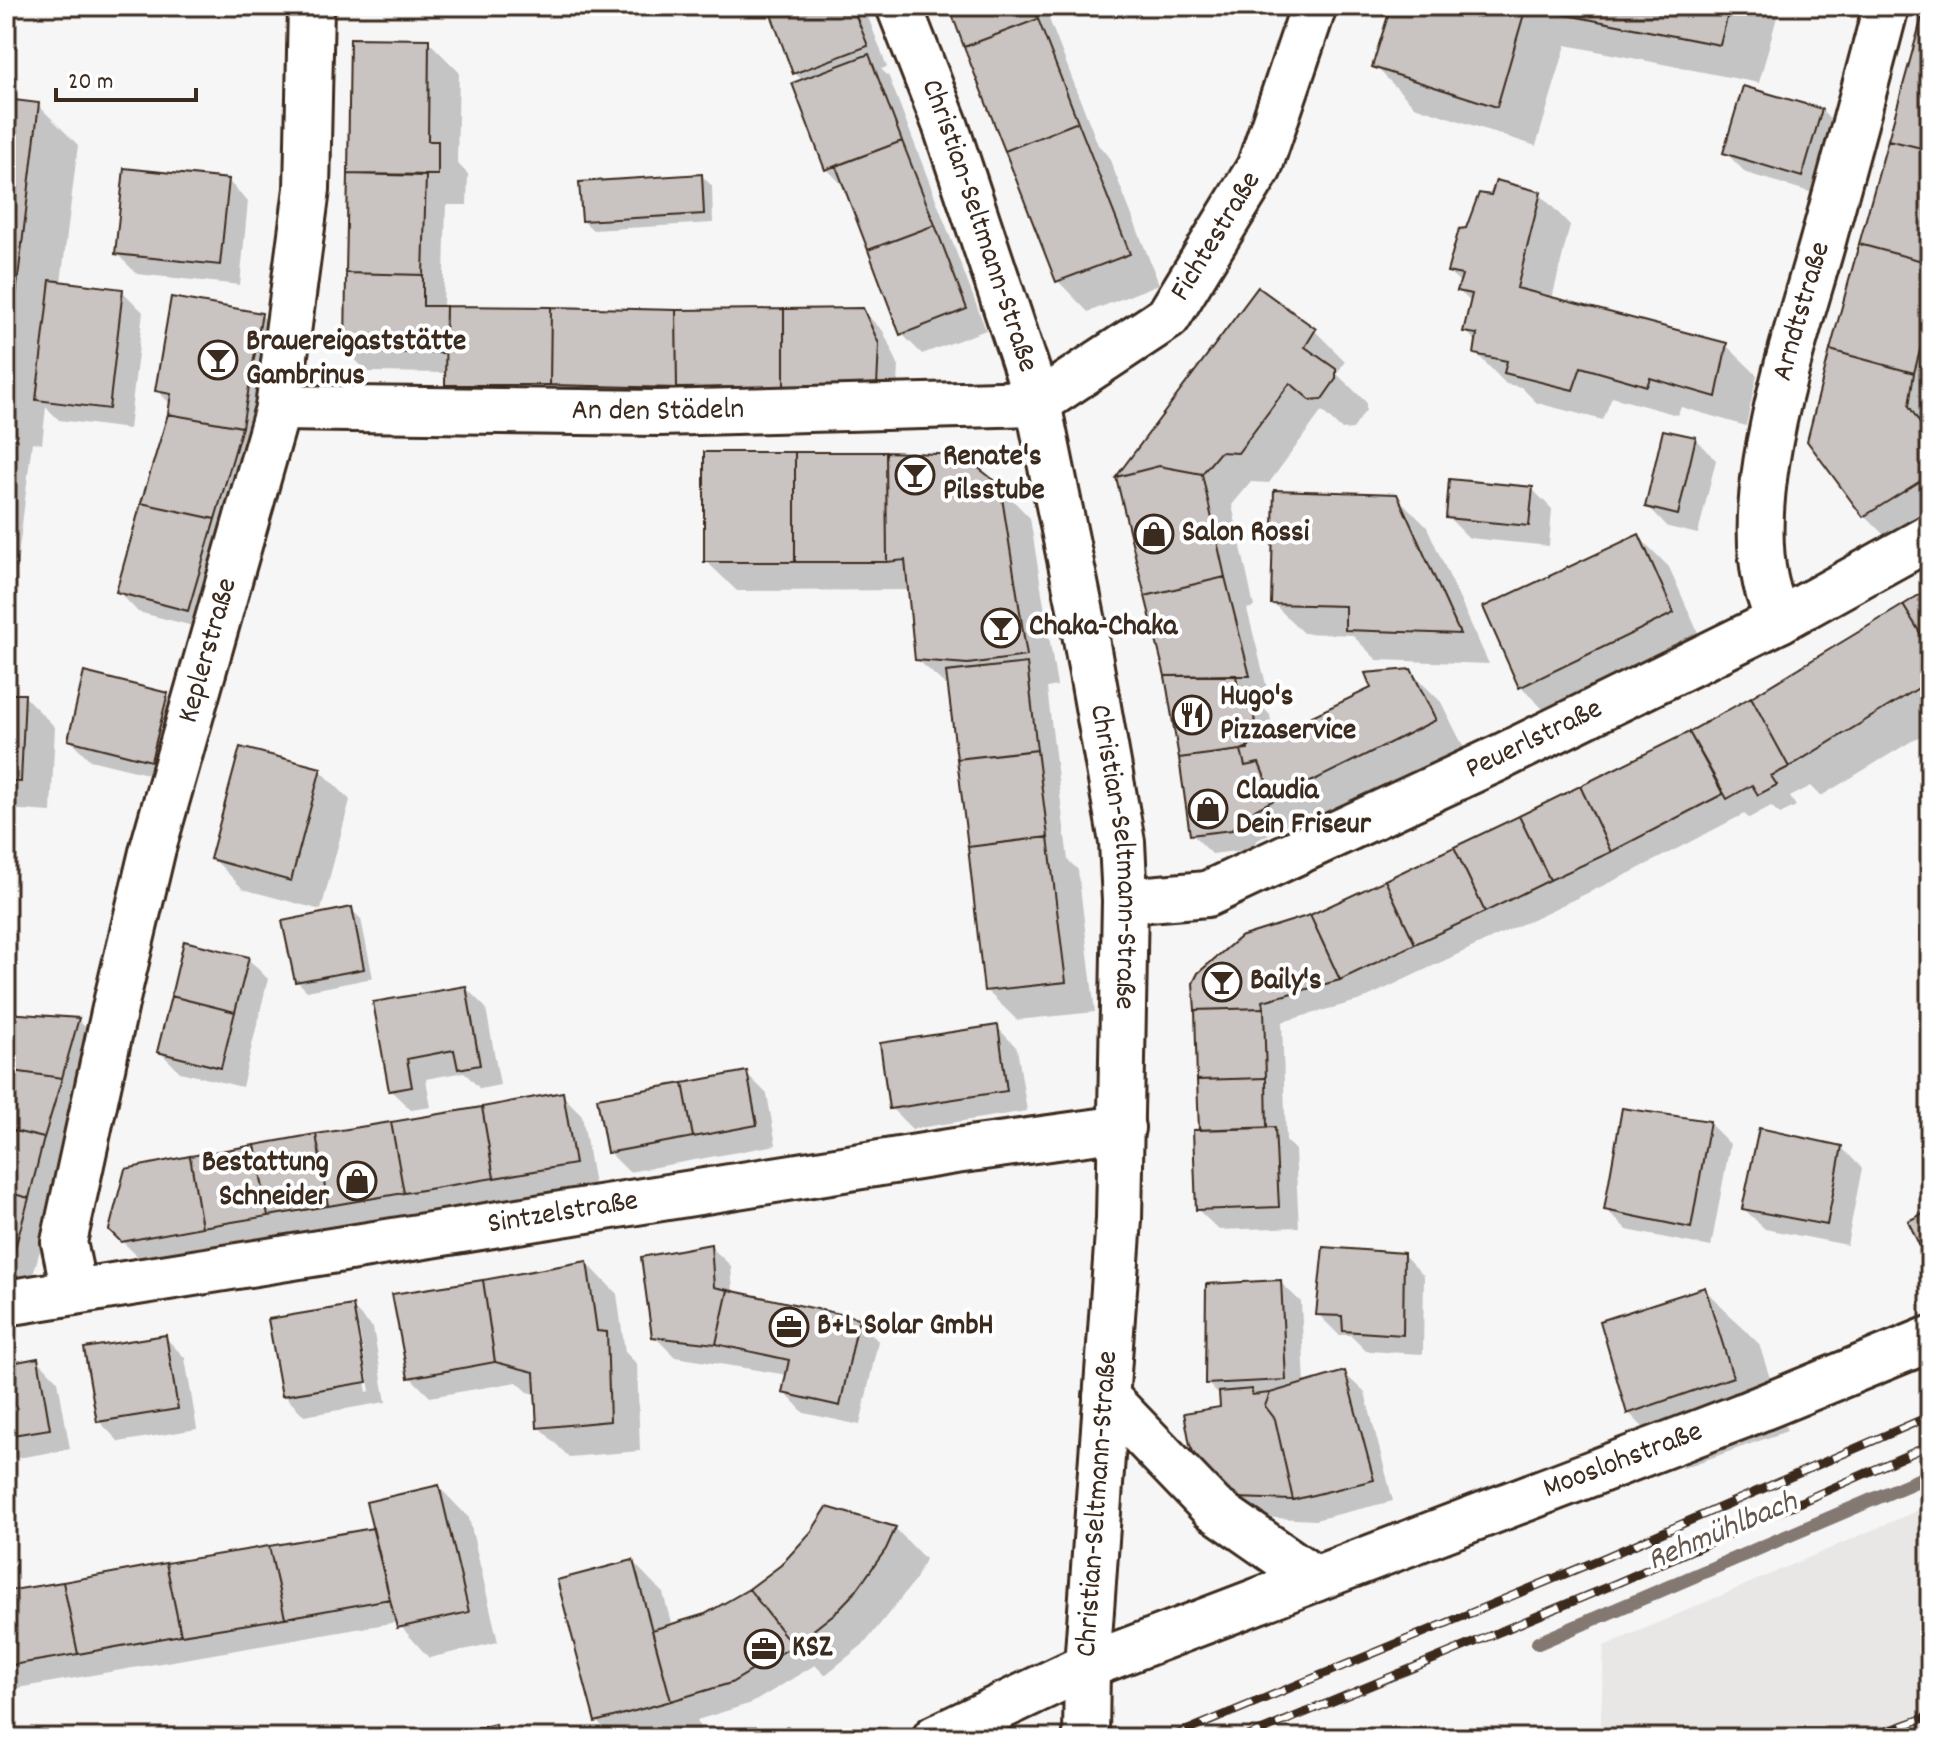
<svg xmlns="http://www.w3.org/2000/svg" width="1936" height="1744" viewBox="0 0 1936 1744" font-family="Dekko,sans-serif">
  <rect width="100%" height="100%" fill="#f7f6f6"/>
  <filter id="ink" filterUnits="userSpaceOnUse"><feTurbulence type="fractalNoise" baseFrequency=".0125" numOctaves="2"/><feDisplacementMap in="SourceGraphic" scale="16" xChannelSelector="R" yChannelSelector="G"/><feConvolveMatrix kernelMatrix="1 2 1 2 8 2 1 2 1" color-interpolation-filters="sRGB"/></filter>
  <g filter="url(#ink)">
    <path fill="#e9e7e6" d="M1930,1505V1738H1600L1604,1646Z"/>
    <path fill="#0003" fill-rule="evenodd" d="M770,6H864L887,67L881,69L889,77L986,330L922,354L902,334L846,189L827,169L803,81L795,73Z
      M951,6H1044L1098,145L1108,155L1159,284L1088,312L1058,281Z
      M1393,6H1780L1759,83L1566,45L1536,146L1414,106L1375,66Z
      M1927,6H1930V524L1895,546L1865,516Z
      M352,40L428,41L459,72L457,163L468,174L467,205H446L443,308L676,312L862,310L883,331L899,366L897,405L468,404L447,384V373L368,372L347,352Z
      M6,101L38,105L78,145L61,283L122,291L143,312L129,429L59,420L46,407L42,444L32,442L8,641Z
      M1821,110L1841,131L1823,196L1746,173L1725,152Z
      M702,176L712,186L713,223L593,230L583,221Z
      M228,181L248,201L240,285L137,274L117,254Z
      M1540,194L1570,225L1552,299L1726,345L1757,375L1746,426L1681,407L1677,415L1612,397L1603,420L1537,403L1521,387L1506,384L1476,353L1477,343L1466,331L1472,303L1459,291L1461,283L1449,272L1468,230L1492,197Z
      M261,315L291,346L209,630L138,612L118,591L171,405L157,390Z
      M1315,331L1345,361L1337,374L1366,402V410L1353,429L1342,430L1322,411L1269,483L1251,482L1232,505L1254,607L1247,609L1269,696L1256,695L1257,701L1270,715L1274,737L1410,671L1441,702L1465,750L1306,829L1296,819L1256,841L1253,849L1212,854L1192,834L1167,675L1118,477Z
      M1695,439L1716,460L1698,534L1668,527L1648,506Z
      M999,486L1030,518L1057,686L1047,688L1068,860L1078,870L1095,1012L1017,1020L986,990L951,690L917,659L910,590L737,591L706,561Z
      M1532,489L1552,509L1549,546L1469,538L1448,517Z
      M1396,496L1427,527L1489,664L1377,660L1352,635L1303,633L1273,603Z
      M1639,537L1669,567L1703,644L1551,717L1521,687Z
      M1930,590V730L1821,796L1811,786L1790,797L1796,806L1780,814L1771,806L1749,818L1744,814L1632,872L1361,1000L1282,1022L1286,1141L1295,1150L1299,1227L1219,1230L1198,1210L1201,1131L1195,984L1311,917L1690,734Z
      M167,695L187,715L172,780L90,760L70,740Z
      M6,696H24L55,727L51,812L6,809Z
      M320,770L350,800L321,910L243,889L213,858Z
      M352,910L361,919L373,978L307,991L297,981Z
      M248,959L268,979L242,1087L180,1072L159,1051Z
      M466,988L486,1008L500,1085L480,1089L464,1072L426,1079L431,1107L411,1110L390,1090L375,1003Z
      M78,1020L98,1040L32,1279L6,1283V1024Z
      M997,1027L1017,1048L1027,1111L912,1129L891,1108Z
      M746,1073L767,1094L776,1145L629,1172L609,1152Z
      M562,1095L582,1115L594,1185L143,1262L111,1230Z
      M1709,1123L1730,1144L1711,1247L1627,1230L1606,1209Z
      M1841,1147L1862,1168L1847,1245L1765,1229L1744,1209Z
      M710,1246L731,1266L733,1293L858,1320L878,1341L860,1425L804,1413L784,1392L788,1375L675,1357L654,1336Z
      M1404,1255L1424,1276L1423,1354L1366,1351L1350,1335H1339L1318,1314Z
      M587,1263L617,1294L625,1352L637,1364L640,1451L569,1457L539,1427L537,1395L528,1392L517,1382L430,1397L410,1377Z
      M1280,1282L1301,1302L1305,1385L1344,1373L1365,1393L1393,1501L1315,1520L1258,1517L1217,1485L1221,1397L1207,1383Z
      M1704,1289L1759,1344L1787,1431L1683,1468L1629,1413Z
      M352,1307L373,1328L386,1402L304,1416L284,1395ZM355,1328H359L370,1391L367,1392Z
      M165,1337L185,1358L197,1429L119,1442L99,1421Z
      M38,1360L58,1381L70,1449L6,1460V1366Z
      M439,1487L469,1518L498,1642L429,1658L397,1622L6,1690V1593L375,1529Z
      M895,1528L925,1559L916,1579L865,1643L825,1675L815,1665L752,1703L697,1720L701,1732L677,1738H614L597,1721L633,1562L663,1593L672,1626L706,1616Z
      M495,1727L506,1738H447Z"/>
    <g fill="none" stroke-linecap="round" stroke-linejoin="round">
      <path stroke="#847972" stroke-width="14" d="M1538,1643L1930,1475"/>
    </g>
    <path fill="#c9c3c1" stroke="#3b2a1e" stroke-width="2" d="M768,6H852L868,46L793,74Z
      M949,6H1033L1038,19L964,47Z
      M1391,6H1730L1720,45L1526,7L1497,107L1372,67Z
      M1925,6H1930V150L1888,140Z
      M1038,19L1078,122L1005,151L964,47Z
      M350,38L429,39L428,141H438V175L348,174Z
      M869,54L902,141L825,170L792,83Z
      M1743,86L1822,109L1802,177L1723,153Z
      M6,99L39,103L6,378Z
      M1078,122L1130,254L1056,282L1005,151Z
      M1888,140L1930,150V263L1859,244Z
      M902,141L935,225L868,250L836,166Z
      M124,168L229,179L220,265L115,254Z
      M348,174L426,176L423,275L346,273Z
      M702,174L704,214L582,221L579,182Z
      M1496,180L1541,192L1517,288L1727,343L1716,397L1650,378L1647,386L1581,367L1573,390L1504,373L1507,361L1474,354L1477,334L1463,332L1472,294L1457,291L1462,275L1447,272L1459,229L1466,228L1479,193L1491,195Z
      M935,225L967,309L900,335L868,250Z
      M1859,244L1930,263V313L1914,373L1830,350Z
      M346,273L423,275V306H446L445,353L345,352Z
      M50,280L123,289L109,409L36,400Z
      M1258,287L1316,329L1305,347L1336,369V379L1322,399L1310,400L1290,383L1238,453L1220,452L1202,474L1159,466L1116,477Z
      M171,297L262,313L242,427L168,414L171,394L155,391Z
      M446,306L551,307L550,385H445Z
      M551,307L676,310L677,388L550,385Z
      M863,308L879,344L877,386L784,387V309Z
      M784,309V387L677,388L676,310Z
      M1830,350L1914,373L1909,406L1930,439V475L1863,517L1807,441Z
      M168,414L242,427L215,519L141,503Z
      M1663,430L1696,437L1678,515L1645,507Z
      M704,452H795V562H704Z
      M795,452H886L887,562H795Z
      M886,452L962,455L1000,485L1027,656L968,664L915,660L905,560L887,562Z
      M1159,466L1202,474L1225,577L1145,596L1116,477Z
      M1449,479L1533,487L1529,526L1446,518Z
      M1274,490L1397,494L1460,634L1345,630V606L1271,604Z
      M141,503L215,519L188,611L116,592Z
      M1639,534L1674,613L1519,688L1483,607Z
      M1225,577L1250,676H1165L1145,596Z
      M1930,588V649L1903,605Z
      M1903,605L1930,649V681L1789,767L1751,697Z
      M1027,663L1037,750L957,759L946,672Z
      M1411,669L1436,720L1274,800L1259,763L1245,766L1241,750L1371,688L1365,673Z
      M84,672L168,693L151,761L68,740Z
      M1236,675L1239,695L1251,692L1256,731L1244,733L1248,749L1179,758L1165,676Z
      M6,694H25L21,782L6,781Z
      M1751,697L1789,767L1771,776L1777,785L1758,795L1752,785L1727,799L1689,732Z
      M1689,732L1723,794L1611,852L1580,786Z
      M240,747L321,768L291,881L210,859Z
      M1037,750L1048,837L968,847L957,759Z
      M1241,750L1245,766L1259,763L1274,800L1236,820L1232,830L1190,835L1179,758Z
      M1580,786L1611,852L1550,880L1519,816Z
      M1519,816L1550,880L1485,912L1454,847Z
      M1048,837L1066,982L984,991L968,847Z
      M1454,847L1485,912L1415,944L1385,880Z
      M1385,880L1415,944L1340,980L1310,915Z
      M352,907L364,969L295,982L282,921Z
      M1310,915L1340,980L1263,1001L1264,1008L1195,1010L1193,983L1198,973L1240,937Z
      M184,941L249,957L235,1012L171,996Z
      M466,986L480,1065L458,1069L454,1050L407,1059L412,1087L389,1091L373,1002Z
      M171,996L235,1012L221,1068L157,1052Z
      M1264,1008L1266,1078L1197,1080L1195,1010Z
      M6,1013L79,1018L62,1078L6,1070Z
      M998,1025L1007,1091L889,1109L880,1043Z
      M6,1070L62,1078L44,1138L6,1129Z
      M747,1071L757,1125L693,1137L683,1083Z
      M1266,1078L1267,1128L1199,1130L1197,1080Z
      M683,1083L693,1137L607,1153L597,1098Z
      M563,1092L575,1164L494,1178L482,1107Z
      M482,1107L494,1178L404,1193L391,1122Z
      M1622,1108L1710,1121L1691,1228L1604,1210Z
      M391,1122L404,1193L328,1206L316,1134Z
      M1275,1127L1279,1207L1196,1210L1193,1130Z
      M1759,1128L1842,1146L1827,1225L1742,1209Z
      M6,1129L44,1138L29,1198L6,1192Z
      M316,1134L328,1206L268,1216L255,1145Z
      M255,1145L268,1216L202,1227L190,1156Z
      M190,1156L202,1227L121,1242L109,1230L125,1169Z
      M6,1192L29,1198L12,1259L6,1260Z
      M1930,1210V1268L1908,1221Z
      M711,1244L714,1287L728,1290L716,1344L652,1337L641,1257Z
      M1323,1247L1404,1253L1403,1335L1343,1331L1342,1316L1316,1315Z
      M587,1261L597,1331L607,1332L610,1421L537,1428L534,1372L495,1362L483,1280Z
      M483,1280L495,1362L408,1378L392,1294Z
      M1281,1280L1286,1380L1205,1384L1206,1284Z
      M1705,1287L1733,1377L1627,1414L1600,1321Z
      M728,1290L859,1318L840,1406L782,1393L789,1360L716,1344Z
      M353,1305L367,1382L282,1396L268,1319Z
      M166,1335L178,1409L97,1422L84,1348Z
      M38,1358L50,1429L6,1436V1364Z
      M1345,1371L1374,1480L1293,1500L1275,1419L1265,1406L1270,1393Z
      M1252,1389V1395L1270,1393L1265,1406L1275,1419L1293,1500L1235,1498L1216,1487L1201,1469L1190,1445L1184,1413L1220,1407L1219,1392Z
      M439,1485L469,1612L397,1628L366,1502Z
      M827,1507L896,1527L886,1549L856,1591L835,1613L793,1646L749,1589L781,1565L811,1532Z
      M373,1528L390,1599L285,1618L269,1546Z
      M269,1546L285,1618L181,1635L166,1563Z
      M633,1560L671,1701L595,1722L557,1580Z
      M166,1563L181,1635L78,1654L63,1582Z
      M63,1582L78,1654L6,1666V1591Z
      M749,1589L793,1646L731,1683L671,1701L652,1630L705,1614Z
      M495,1724L498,1738H439Z"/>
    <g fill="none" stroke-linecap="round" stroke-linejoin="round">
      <defs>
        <g id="minor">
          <path id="s1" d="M278,408L659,413L1038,403L1168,317L1259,168L1314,6"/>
          <path id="s2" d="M1780,620C1727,528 1796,339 1823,241C1844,163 1866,85 1886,6"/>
          <path id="s3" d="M74,1290L64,1242L117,999L153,848L278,408L307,189L311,6"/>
          <path d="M1106,1397L1213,1508L1315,1579"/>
          <path id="s4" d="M935,1738L1087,1666L1742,1416L1930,1339"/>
        </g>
        <g id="tertiary">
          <path id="s5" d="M1125,901L1207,894L1501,757L1780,620L1930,537"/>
          <path id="s6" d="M6,1303L955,1151L1122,1128"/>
        </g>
        <g id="secondary">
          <path id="s7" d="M899,6L945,124L1038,403L1083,622L1122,842L1125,901L1119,1219L1087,1666L1086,1738"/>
        </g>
      </defs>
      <use href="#minor" stroke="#3b2a1e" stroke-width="50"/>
      <use href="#tertiary" stroke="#3b2a1e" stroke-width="50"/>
      <use href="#secondary" stroke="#3b2a1e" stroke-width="50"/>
      <use href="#minor" stroke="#fff" stroke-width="44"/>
      <use href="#tertiary" stroke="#fff" stroke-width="44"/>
      <use href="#secondary" stroke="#fff" stroke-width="44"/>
      <defs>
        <path id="rail" d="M1169,1738L1606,1557L1930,1416
          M1244,1738L1617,1583L1930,1445
          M1868,1738L1930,1716"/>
      </defs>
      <use href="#rail" stroke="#3b2a1e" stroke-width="9"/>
      <use href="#rail" stroke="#fff" stroke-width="6" stroke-dasharray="18" stroke-linecap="butt"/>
    </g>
  </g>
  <defs>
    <symbol id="bar-ring" viewBox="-11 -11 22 22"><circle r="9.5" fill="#fff" stroke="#3b2a1e" stroke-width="1.5"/><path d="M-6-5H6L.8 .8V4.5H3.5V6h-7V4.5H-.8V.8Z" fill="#3b2a1e"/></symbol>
    <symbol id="shop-ring" viewBox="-11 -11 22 22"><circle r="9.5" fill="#fff" stroke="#3b2a1e" stroke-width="1.5"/><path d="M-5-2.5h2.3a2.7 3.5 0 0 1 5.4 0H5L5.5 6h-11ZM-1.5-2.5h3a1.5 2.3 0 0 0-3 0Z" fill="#3b2a1e"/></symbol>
    <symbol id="restaurant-ring" viewBox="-11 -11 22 22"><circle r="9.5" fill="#fff" stroke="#3b2a1e" stroke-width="1.5"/><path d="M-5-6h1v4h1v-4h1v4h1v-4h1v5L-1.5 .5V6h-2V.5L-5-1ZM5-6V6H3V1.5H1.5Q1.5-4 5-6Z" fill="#3b2a1e"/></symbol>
    <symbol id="office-ring" viewBox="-11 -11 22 22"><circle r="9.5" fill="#fff" stroke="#3b2a1e" stroke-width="1.5"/><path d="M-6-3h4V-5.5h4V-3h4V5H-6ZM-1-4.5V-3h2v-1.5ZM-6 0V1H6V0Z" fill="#3b2a1e"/></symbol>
  </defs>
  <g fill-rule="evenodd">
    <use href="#bar-ring" x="196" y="338" width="44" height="44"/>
    <use href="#bar-ring" x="893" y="453" width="44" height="44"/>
    <use href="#shop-ring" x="1132" y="512" width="44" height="44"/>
    <use href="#bar-ring" x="979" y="606" width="44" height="44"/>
    <use href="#restaurant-ring" x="1170" y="693" width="44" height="44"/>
    <use href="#shop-ring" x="1186" y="787" width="44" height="44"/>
    <use href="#bar-ring" x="1200" y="960" width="44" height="44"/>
    <use href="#shop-ring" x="335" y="1159" width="44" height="44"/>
    <use href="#office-ring" x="767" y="1305" width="44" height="44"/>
    <use href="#office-ring" x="742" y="1627" width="44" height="44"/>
  </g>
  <g text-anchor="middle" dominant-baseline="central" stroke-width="8" stroke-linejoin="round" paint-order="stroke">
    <g font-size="30" fill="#3b2a1e" stroke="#fff">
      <text stroke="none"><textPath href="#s7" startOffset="234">Christian-Seltmann-Straße</textPath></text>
      <text stroke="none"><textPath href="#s1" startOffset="1010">Fichtestraße</textPath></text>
      <text stroke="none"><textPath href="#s2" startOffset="316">Arndtstraße</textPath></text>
      <text stroke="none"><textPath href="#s1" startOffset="380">An den Städeln</textPath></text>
      <text stroke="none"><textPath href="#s3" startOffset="658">Keplerstraße</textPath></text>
      <text stroke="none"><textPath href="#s5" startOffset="444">Peuerlstraße</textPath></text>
      <text stroke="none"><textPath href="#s7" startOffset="882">Christian-Seltmann-Straße</textPath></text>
      <text stroke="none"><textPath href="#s6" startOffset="564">Sintzelstraße</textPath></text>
      <text stroke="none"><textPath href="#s4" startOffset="742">Mooslohstraße</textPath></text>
      <text transform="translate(1099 1504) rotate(-86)">Christian-Seltmann-Straße</text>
    </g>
    <g font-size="30" font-weight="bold" fill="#3b2a1e" stroke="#fff" text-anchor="start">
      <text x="246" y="343">Brauereigaststätte<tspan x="246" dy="34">Gambrinus</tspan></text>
      <text x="943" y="458">Renate's<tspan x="943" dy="34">Pilsstube</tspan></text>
      <text x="1182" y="534">Salon Rossi</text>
      <text x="1029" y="628">Chaka-Chaka</text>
      <text x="1220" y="698">Hugo's<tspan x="1220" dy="34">Pizzaservice</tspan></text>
      <text x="1236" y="792">Claudia<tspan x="1236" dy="34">Dein Friseur</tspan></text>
      <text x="1250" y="982">Baily's</text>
      <text x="329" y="1164" text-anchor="end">Bestattung<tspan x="329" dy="34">Schneider</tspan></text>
      <text x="817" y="1327">B+L Solar GmbH</text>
      <text x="792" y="1649">KSZ</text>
    </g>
    <g font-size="32" font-style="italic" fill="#65584f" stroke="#fff">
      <text transform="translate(1723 1533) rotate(-23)">Rehmühlbach</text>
    </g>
  </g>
  <rect width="1936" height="1744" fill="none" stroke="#fff" stroke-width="32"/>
  <rect x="16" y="16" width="1904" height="1712" fill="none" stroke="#3b2a1e" stroke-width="3" filter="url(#ink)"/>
  <path d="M56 88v12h140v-12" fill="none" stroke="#3b2a1e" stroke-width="4"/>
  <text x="68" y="88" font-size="24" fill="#3b2a1e" stroke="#ffffff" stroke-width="6" paint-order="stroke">20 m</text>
</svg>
